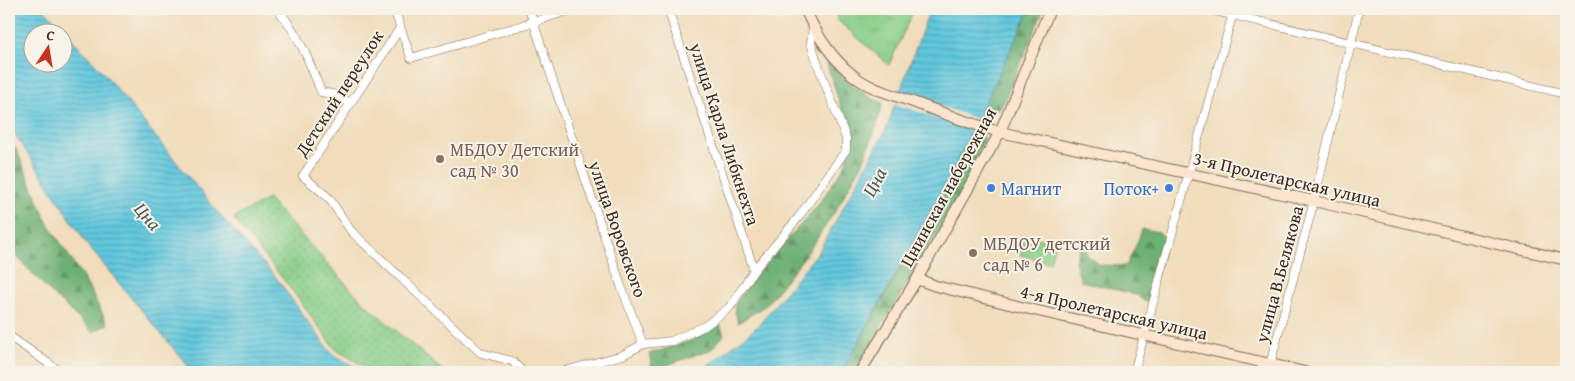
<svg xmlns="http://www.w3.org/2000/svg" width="1575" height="381" viewBox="0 0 1575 381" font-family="'Gentium Book Plus',serif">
  <defs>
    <pattern id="grass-tufts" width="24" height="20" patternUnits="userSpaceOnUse" patternTransform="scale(1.25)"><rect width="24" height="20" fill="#87cd88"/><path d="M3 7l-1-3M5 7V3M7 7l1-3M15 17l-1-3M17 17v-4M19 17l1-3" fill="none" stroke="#75b075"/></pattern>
    <pattern id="forest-firs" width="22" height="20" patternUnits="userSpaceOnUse" patternTransform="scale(1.25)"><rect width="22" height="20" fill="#6db074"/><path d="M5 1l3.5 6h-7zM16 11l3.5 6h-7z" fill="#5b8f5f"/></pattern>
    <pattern id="garden-dots" width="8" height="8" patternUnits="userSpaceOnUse" patternTransform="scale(1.25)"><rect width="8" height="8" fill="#87cd88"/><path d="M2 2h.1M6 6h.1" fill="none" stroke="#75b075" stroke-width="1.8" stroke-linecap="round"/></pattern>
    <pattern id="water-rules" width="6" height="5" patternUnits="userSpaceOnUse" patternTransform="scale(1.25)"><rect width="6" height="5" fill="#61c8de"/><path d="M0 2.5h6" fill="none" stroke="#51a3b3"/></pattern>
  </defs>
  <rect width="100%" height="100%" fill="#f7f3e8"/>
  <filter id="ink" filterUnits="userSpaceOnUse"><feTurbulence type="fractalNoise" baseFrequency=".02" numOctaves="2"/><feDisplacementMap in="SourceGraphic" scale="10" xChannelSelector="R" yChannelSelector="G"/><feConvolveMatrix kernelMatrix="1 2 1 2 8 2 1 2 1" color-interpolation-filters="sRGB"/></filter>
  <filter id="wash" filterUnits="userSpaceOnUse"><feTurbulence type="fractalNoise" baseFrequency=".0096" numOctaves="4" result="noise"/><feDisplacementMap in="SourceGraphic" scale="20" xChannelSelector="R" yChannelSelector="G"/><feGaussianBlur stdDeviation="1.12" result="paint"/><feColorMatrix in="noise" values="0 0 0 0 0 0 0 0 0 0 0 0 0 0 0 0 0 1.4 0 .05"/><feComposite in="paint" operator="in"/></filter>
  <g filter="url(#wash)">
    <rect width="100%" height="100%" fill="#f1ddbc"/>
    <path fill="url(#grass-tufts)" stroke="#617c53" d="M835,9H914L889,65L837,20Z"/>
    <path fill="url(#forest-firs)" stroke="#546d49" d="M1030,9H1044L1003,104L988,117L979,114Z
      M825,58C842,75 859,95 883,103L876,127L863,162L836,210L808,252L766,305L738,323L734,306L751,281L818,205L844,167L852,144L849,131Z
      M979,134L985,138L962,190L913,275L880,328L872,344L855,372H842L953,175L969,135Z
      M9,137L17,151L47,222L85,281L108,324L93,332L51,293L9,248Z
      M1142,229L1159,232L1166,239L1150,301H1144L1137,295L1081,281L1075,261L1082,241L1087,242L1086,254L1100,265L1126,266L1138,241Z
      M720,324L724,335L712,349L653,370L649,354L691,341Z"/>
    <path fill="url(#garden-dots)" stroke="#617c53" d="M268,199L362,301L444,372H374L336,350L288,285L233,218Z"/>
    <path fill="#87cd88" stroke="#617c53" d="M1026,235L1055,243L1050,263L1020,255Z"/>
    <path fill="url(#water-rules)" stroke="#4e797e" fill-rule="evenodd" d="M9,9H44L101,70L229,226L274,275L331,353L364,372H193L88,246L9,125ZM32,32H62V62H32Z
      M930,9H1030L951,174L842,372H700L758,326L819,251L885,132Z"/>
    <path fill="#f1ddbc" d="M897,91L977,119L972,130L893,103Z"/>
  </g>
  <g filter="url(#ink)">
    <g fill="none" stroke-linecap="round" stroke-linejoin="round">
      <defs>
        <path id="street" d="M277,9C298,32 310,63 321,92L337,95L350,103
          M394,9L411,58L534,22L573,9
          M529,9L621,286L643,344
          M668,9L754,270
          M1207,9L1566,94
          M400,28L303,176L329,198L351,231L481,353L512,361L523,372
          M9,336L61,372
          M561,372L623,355L643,344L672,341L705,326L730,307L754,270L798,218L846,150V138L818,65L811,43L813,27
          M1134,372L1234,9
          M1268,372L1314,201L1359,9"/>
        <path id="secondary" d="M805,9C816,34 832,59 854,76C870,89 894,95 913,102C942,113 971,124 1000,132L1314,201L1566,260
          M917,279L936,286L1025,308L1305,372
          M860,372L917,279L1000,132L1050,9"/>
      </defs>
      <use href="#street" stroke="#7b6955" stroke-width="9"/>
      <use href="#secondary" stroke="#7b6955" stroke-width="12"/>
      <use href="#street" stroke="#fff" stroke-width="8"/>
      <use href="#secondary" stroke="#fbe5cf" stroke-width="10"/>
    </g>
  </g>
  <g fill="#8d6e63" stroke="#f7f3e8" stroke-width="2">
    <circle cx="440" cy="159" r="5"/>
    <circle cx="973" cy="253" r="5"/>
  </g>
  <g fill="#3f7fe0" stroke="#f7f3e8" stroke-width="2">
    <circle cx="991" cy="188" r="5"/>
    <circle cx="1169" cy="188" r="5"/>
  </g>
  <g text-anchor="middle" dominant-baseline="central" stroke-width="4" stroke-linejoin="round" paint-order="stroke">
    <g font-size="18" fill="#3b2a1e" stroke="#f7f3e8">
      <text transform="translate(339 93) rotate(-57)">Детский переулок</text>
      <text transform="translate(725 134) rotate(72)">улица Карла Либкнехта</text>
      <text transform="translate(1287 179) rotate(13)">3-я Пролетарская улица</text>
      <text transform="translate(948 187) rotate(-61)">Цнинская набережная</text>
      <text transform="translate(618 229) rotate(71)">улица Воровского</text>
      <text transform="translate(1279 274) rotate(-75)">улица В.Белякова</text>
      <text transform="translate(1114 312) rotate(13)">4-я Пролетарская улица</text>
    </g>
    <g font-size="18" fill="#785e54" stroke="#f7f3e8" text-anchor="start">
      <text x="450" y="149">МБДОУ Детский<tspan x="450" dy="21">сад № 30</tspan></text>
      <text x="983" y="243">МБДОУ детский<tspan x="983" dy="21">сад № 6</tspan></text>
    </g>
    <g font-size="18" fill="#366cbe" stroke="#f7f3e8" text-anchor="start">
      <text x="1001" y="188">Магнит</text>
      <text x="1159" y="188" text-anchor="end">Поток+</text>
    </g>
    <g font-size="19" font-style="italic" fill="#465958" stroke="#f7f3e8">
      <text transform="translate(874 182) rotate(-62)">Цна</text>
      <text transform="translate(148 216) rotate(49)">Цна</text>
    </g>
  </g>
  <rect width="1575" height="381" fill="none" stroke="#f7f3e8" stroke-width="30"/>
  <g transform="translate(48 48) rotate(12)"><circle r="24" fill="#f7f3e8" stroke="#aca397"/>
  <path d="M0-4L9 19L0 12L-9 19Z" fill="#c8321e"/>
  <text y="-8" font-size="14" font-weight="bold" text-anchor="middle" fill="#3b2a1e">С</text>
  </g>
</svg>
